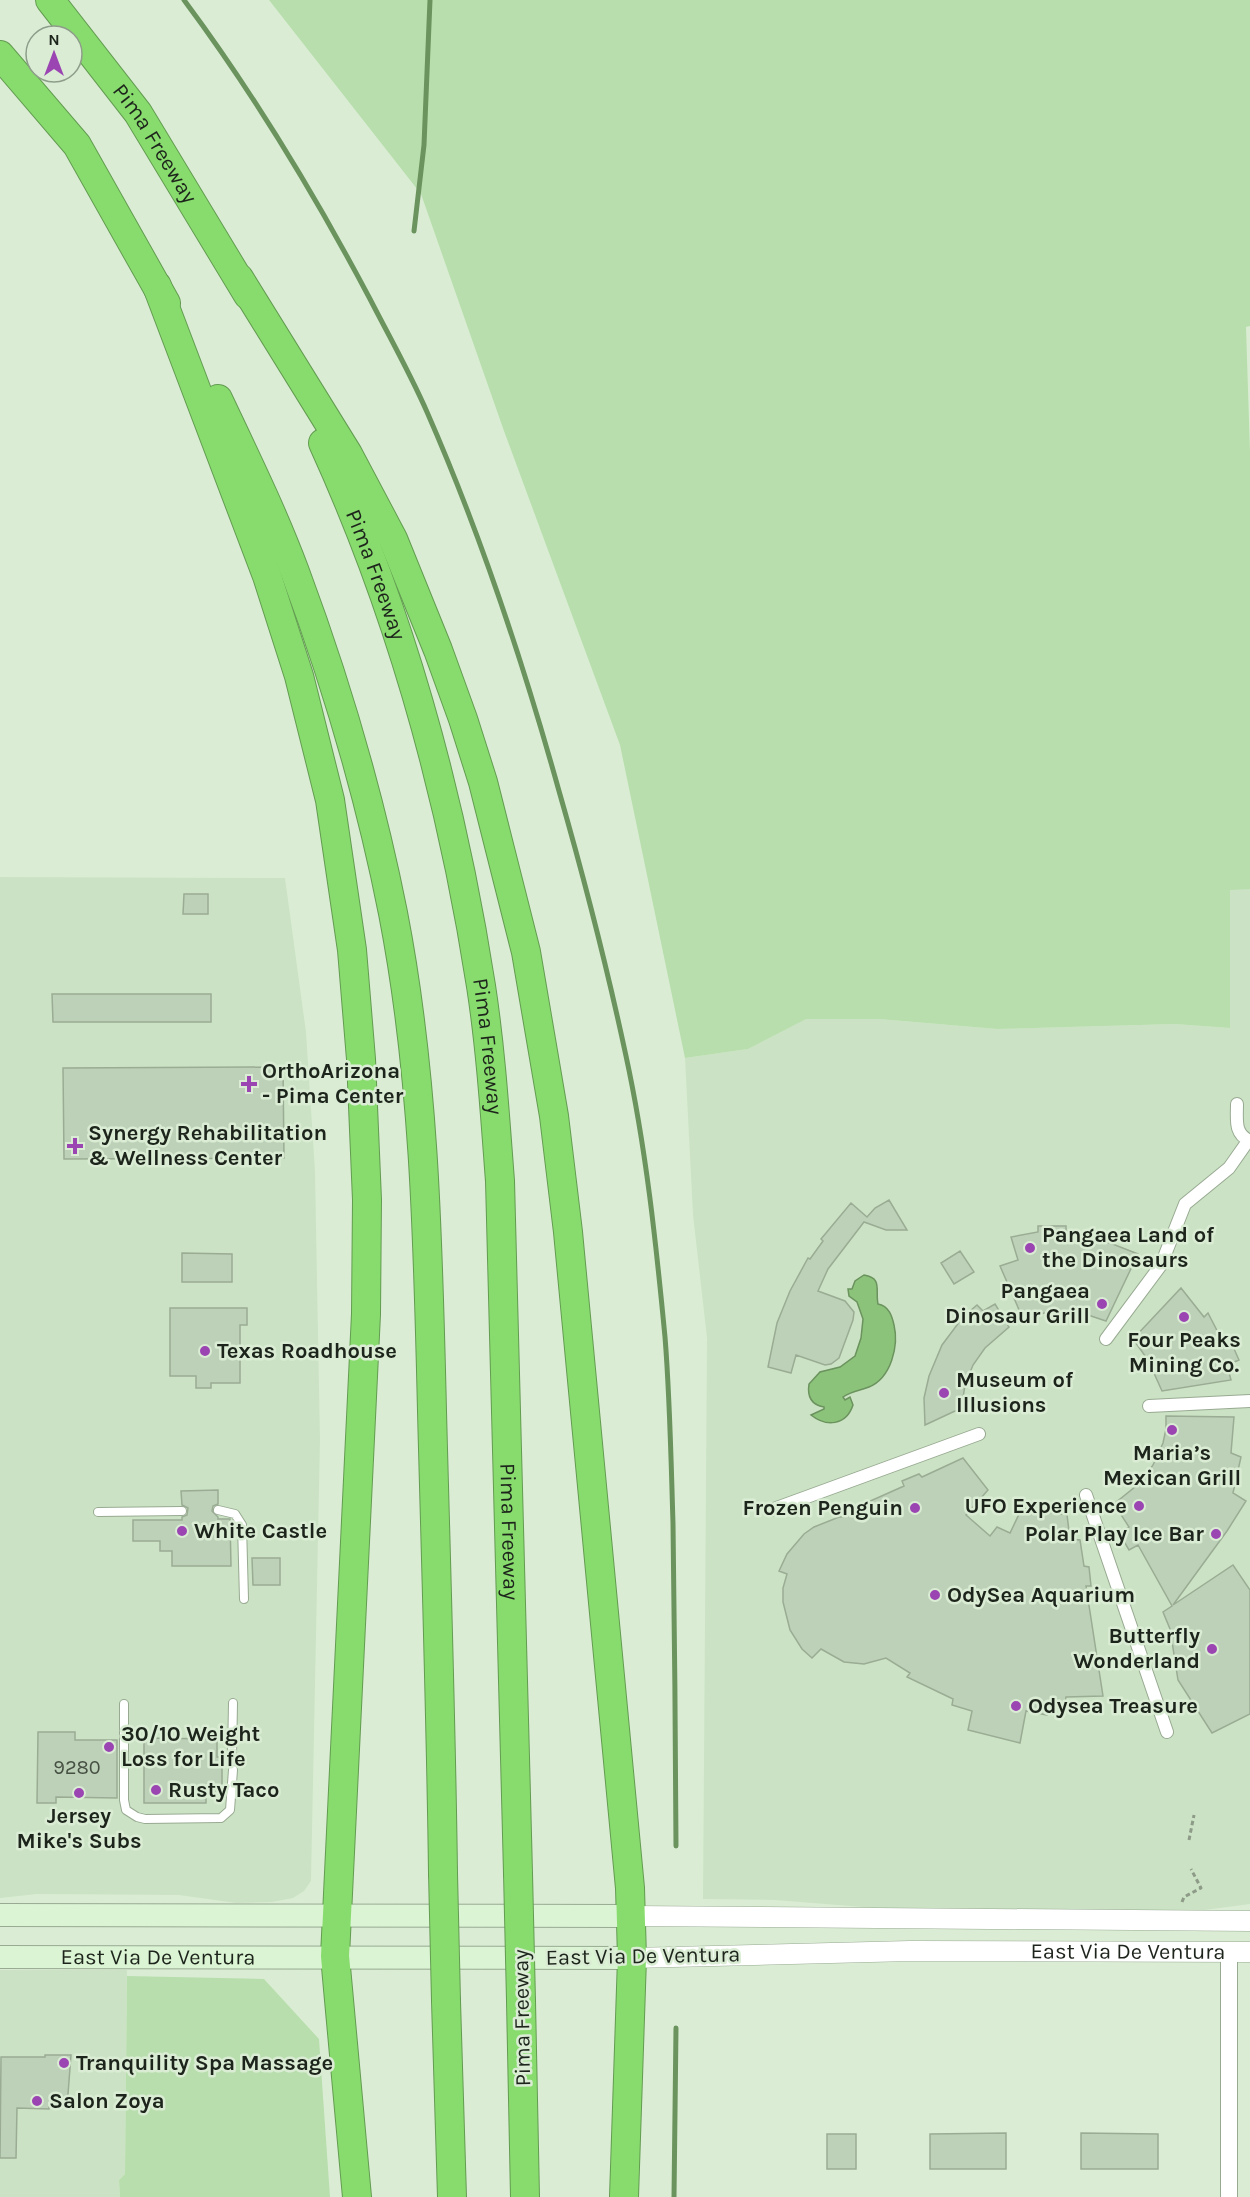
<svg xmlns="http://www.w3.org/2000/svg" width="1250" height="2197" viewBox="0 0 1250 2197" font-family="Karla,sans-serif">
  <rect width="100%" height="100%" fill="#daedd4"/>
  <path fill="#cbe3c4" d="M0,877L285,878L306,1032L315,1171L320,1440L311,1881L304,1891L293,1898L272,1902L236,1903L179,1895L37,1894L0,1898Z
    M1230,889H1250V1904L1197,1911L900,1910L775,1900L703,1899L707,1338L693,1215L685,1058L748,1049L805,1019H879L997,1029L1175,1024L1230,1028Z
    M0,1970H127L125,2174L119,2180L120,2197H0Z"/>
  <path fill="#b8dead" d="M269,0H1250V326L1246,327L1250,452V889L1230,890V1028L1175,1024L997,1029L879,1019H806L748,1049L685,1058L620,745L504,431L421,194Z
    M127,1976L264,1979L319,2039L330,2197H120L119,2180L125,2174Z"/>
  <path fill="#8cc37b" stroke="#6b935e" stroke-width="1.5" d="M864,1275C883,1278 875,1290 878,1304C889,1306 892,1316 894,1325C899,1346 891,1378 869,1387C859,1391 852,1391 843,1397L845,1400L850,1397L853,1405C846,1426 826,1427 811,1415L824,1409V1407C812,1405 807,1397 809,1384L820,1372L840,1367L855,1356L861,1338L863,1319L857,1302L849,1296L848,1289H852L855,1281Z"/>
  <g fill="none" stroke-linecap="round" stroke-linejoin="round">
    <path stroke="#6b935e" stroke-width="5" d="M184,0C254,94 315,195 370,299C389,336 410,373 427,412C481,535 523,662 559,791C584,878 607,967 626,1056C646,1148 656,1243 665,1337C670,1399 671,1461 673,1523C675,1631 675,1738 676,1846
      M414,231L424,145L430,0
      M674,2197L676,2028"/>
  </g>
  <path fill="#bdd0b8" stroke="#9aac94" stroke-width="1.5" d="M184,894H208V914H183Z
    M52,994H211V1022H53Z
    M283,1067L284,1158L64,1159L63,1068Z
    M889,1200L907,1230H886L864,1222L828,1269L818,1291L845,1301L854,1312L853,1320L839,1358L831,1364L825,1365L796,1355L791,1373L768,1367L777,1323L790,1291L808,1258L810,1259L823,1241L821,1239L851,1203L867,1217L875,1208Z
    M1038,1226H1066V1231H1076V1238L1110,1243L1138,1254L1106,1321L1082,1313L1061,1311L1038,1314L1023,1319L1000,1266L1018,1260L1011,1237L1038,1232Z
    M960,1251L974,1272L954,1284L941,1263Z
    M182,1253L232,1254V1282H182Z
    M1181,1288L1204,1317L1208,1313L1225,1346L1231,1342L1239,1360L1227,1365L1231,1380L1162,1391L1148,1360L1133,1339Z
    M995,1304L1009,1327L985,1348L973,1365L965,1385L961,1411H955L925,1425L924,1398L929,1376L942,1345L963,1317L977,1305L983,1311Z
    M170,1308H247V1325H240V1383H211V1388H196V1376H170Z
    M1166,1416L1234,1417L1231,1453L1241,1457L1233,1493L1246,1501L1227,1531L1173,1605L1233,1565L1250,1590V1714L1212,1733L1178,1680L1170,1629L1163,1612L1172,1606L1138,1545L1129,1550L1119,1533L1129,1527L1114,1504L1141,1482L1153,1465L1163,1443L1166,1429Z
    M963,1458L988,1490L966,1515L990,1536L997,1527L1010,1533L1022,1508L1067,1515L1070,1539L1080,1540L1084,1566L1089,1567L1091,1586H1086L1103,1696L1066,1697L1065,1703L1048,1701L1047,1715L1026,1711L1020,1743L968,1730L972,1711L952,1705L953,1699L907,1677L910,1673L886,1658L864,1664L844,1662L821,1649L812,1658L802,1649L790,1630L783,1602V1588L787,1574L779,1571L787,1554L804,1534L814,1527L839,1517L879,1514L868,1502L904,1486L902,1481L919,1474L922,1477Z
    M218,1490V1504L213,1506L212,1511L218,1517V1519H230L231,1566H172V1551H160V1541H133V1520H182V1517L187,1515L188,1508L182,1505L181,1491Z
    M252,1558H280V1585H253Z
    M38,1732H75V1740H117V1798L56,1797V1803H37Z
    M144,1738L217,1739V1757H222V1794H206V1803H144Z
    M45,2055H71L67,2107H49V2109L17,2108L16,2158H0L1,2057H45Z
    M1006,2133V2169H930V2134Z
    M1081,2133L1158,2134V2169H1081Z
    M827,2134H856V2169H827Z"/>
  <g fill="none" stroke-linecap="round" stroke-linejoin="round">
    <defs>
      <path id="service" d="M218,1510L235,1514L242,1525L244,1599
        M98,1512L182,1511
        M124,1704V1800L126,1810L137,1817L145,1819L221,1818L230,1810L233,1770
        M232,1757L233,1703"/>
      <path id="pedestrian" d="M1237,1104C1237,1120 1234,1134 1250,1141
        M1106,1339L1161,1265L1185,1204L1229,1168L1248,1141
        M1149,1406L1250,1401
        M1086,1495L1167,1732
        M771,1510L979,1434"/>
      <path id="minor" d="M1229,1952V2197"/>
      <g id="tertiary">
        <path d="M631,1916L1250,1921"/>
        <path id="s1" d="M632,1958L910,1951L1250,1952"/>
      </g>
      <g id="secondary">
        <path d="M0,1915L631,1916"/>
        <path id="s2" d="M0,1957L632,1958"/>
      </g>
      <g id="motorway">
        <path id="s3" d="M50,0L138,113L248,295"/>
        <path d="M0,55L77,145L166,303"/>
        <path d="M239,278L348,454L393,539L438,650L463,719L483,782L526,952L554,1116L568,1232L630,1888L632,1958L624,2197"/>
        <path d="M157,286L267,576L299,676L330,800L352,950L361,1059L367,1200L366,1314L335,1956L357,2197"/>
        <path d="M218,399C245,456 273,513 295,572C336,682 370,797 393,913C425,1077 428,1245 432,1411C436,1565 441,1719 443,1873"/>
        <path id="s4" d="M323,443C401,614 452,800 481,986C491,1051 495,1116 500,1181L518,1873"/>
        <path d="M446,2001L452,2197"/>
        <path d="M521,2001L525,2197"/>
      </g>
    </defs>
    <use href="#service" stroke="#98aa92" stroke-width="10"/>
    <use href="#pedestrian" stroke="#98aa92" stroke-width="14"/>
    <use href="#minor" stroke="#98aa92" stroke-width="18"/>
    <use href="#tertiary" stroke="#98aa92" stroke-width="21"/>
    <use href="#secondary" stroke="#98aa92" stroke-width="24"/>
    <use href="#motorway" stroke="#639c51" stroke-width="30"/>
    <path stroke="#8d9b88" stroke-width="3" stroke-dasharray="4.5 3" stroke-linecap="butt" d="M1189,1840L1194,1815
      M1182,1902L1184,1897L1201,1888L1191,1869"/>
    <use href="#service" stroke="#fff" stroke-width="8"/>
    <use href="#pedestrian" stroke="#fff" stroke-width="12"/>
    <use href="#minor" stroke="#fff" stroke-width="16"/>
    <use href="#tertiary" stroke="#fff" stroke-width="20"/>
    <use href="#secondary" stroke="#dbf4d4" stroke-width="22"/>
    <use href="#motorway" stroke="#88dc6e" stroke-width="28"/>
    <defs>
      <path id="motorway-bridge" d="M443,1873L446,2001
        M518,1873L521,2001"/>
    </defs>
    <use href="#motorway-bridge" stroke="#639c51" stroke-width="30" stroke-linecap="butt"/>
    <use href="#motorway-bridge" stroke="#88dc6e" stroke-width="28"/>
  </g>
  <g fill="#9b45b2" stroke="#daedd4" stroke-width="2">
    <path d="M246 1075h6v6h6v6h-6v6h-6v-6h-6v-6h6z"/>
    <path d="M72 1137h6v6h6v6h-6v6h-6v-6h-6v-6h6z"/>
    <circle cx="1030" cy="1248" r="6"/>
    <circle cx="1102" cy="1304" r="6"/>
    <circle cx="1184" cy="1317" r="6"/>
    <circle cx="205" cy="1351" r="6"/>
    <circle cx="944" cy="1393" r="6"/>
    <circle cx="1172" cy="1430" r="6"/>
    <circle cx="1139" cy="1506" r="6"/>
    <circle cx="915" cy="1508" r="6"/>
    <circle cx="182" cy="1531" r="6"/>
    <circle cx="1216" cy="1534" r="6"/>
    <circle cx="935" cy="1595" r="6"/>
    <circle cx="1212" cy="1649" r="6"/>
    <circle cx="1016" cy="1706" r="6"/>
    <circle cx="109" cy="1747" r="6"/>
    <circle cx="156" cy="1790" r="6"/>
    <circle cx="79" cy="1793" r="6"/>
    <circle cx="64" cy="2063" r="6"/>
    <circle cx="37" cy="2101" r="6"/>
  </g>
  <g text-anchor="middle" dominant-baseline="central" stroke-width="5" stroke-linejoin="round" paint-order="stroke">
    <g font-size="20" fill="#454f42">
      <text x="77" y="1767">9280</text>
    </g>
    <g font-size="22" fill="#1d241b" stroke="#daedd4">
      <text stroke="none"><textPath href="#s3" startOffset="178">Pima Freeway</textPath></text>
      <text stroke="none"><textPath href="#s4" startOffset="142">Pima Freeway</textPath></text>
      <text stroke="none"><textPath href="#s4" startOffset="628">Pima Freeway</textPath></text>
      <text stroke="none"><textPath href="#s4" startOffset="1114">Pima Freeway</textPath></text>
      <text stroke="none"><textPath href="#s1" startOffset="496">East Via De Ventura</textPath></text>
      <text transform="translate(643 1956) rotate(-1)">East Via De Ventura</text>
      <text stroke="none"><textPath href="#s2" startOffset="158">East Via De Ventura</textPath></text>
      <text transform="translate(522 2018) rotate(-91)">Pima Freeway</text>
    </g>
    <g font-size="22" font-weight="bold" fill="#1d241b" stroke="#daedd4" text-anchor="start">
      <text x="262" y="1071">OrthoArizona<tspan x="262" dy="25">- Pima Center</tspan></text>
      <text x="88" y="1133">Synergy Rehabilitation<tspan x="88" dy="25">&amp; Wellness Center</tspan></text>
      <text x="1042" y="1235">Pangaea Land of<tspan x="1042" dy="25">the Dinosaurs</tspan></text>
      <text x="1090" y="1291" text-anchor="end">Pangaea<tspan x="1090" dy="25">Dinosaur Grill</tspan></text>
      <text x="1184" y="1340" text-anchor="middle">Four Peaks<tspan x="1184" dy="25">Mining Co.</tspan></text>
      <text x="217" y="1351">Texas Roadhouse</text>
      <text x="956" y="1380">Museum of<tspan x="956" dy="25">Illusions</tspan></text>
      <text x="1172" y="1453" text-anchor="middle">Maria’s<tspan x="1172" dy="25">Mexican Grill</tspan></text>
      <text x="1127" y="1506" text-anchor="end">UFO Experience</text>
      <text x="903" y="1508" text-anchor="end">Frozen Penguin</text>
      <text x="194" y="1531">White Castle</text>
      <text x="1204" y="1534" text-anchor="end">Polar Play Ice Bar</text>
      <text x="947" y="1595">OdySea Aquarium</text>
      <text x="1200" y="1636" text-anchor="end">Butterfly<tspan x="1200" dy="25">Wonderland</tspan></text>
      <text x="1028" y="1706">Odysea Treasure</text>
      <text x="121" y="1734">30/10 Weight<tspan x="121" dy="25">Loss for Life</tspan></text>
      <text x="168" y="1790">Rusty Taco</text>
      <text x="79" y="1816" text-anchor="middle">Jersey<tspan x="79" dy="25">Mike's Subs</tspan></text>
      <text x="76" y="2063">Tranquility Spa Massage</text>
      <text x="49" y="2101">Salon Zoya</text>
    </g>
  </g>
  <g transform="translate(54 54)"><circle r="28" fill="#daedd4" stroke="#8e9d8a" stroke-width="1.5"/>
  <path d="M0-4.5L10 22L0 15L-10 22Z" fill="#9b45b2"/>
  <text y="-9" font-size="16" font-weight="bold" text-anchor="middle" fill="#1d241b">N</text>
  </g>
</svg>
